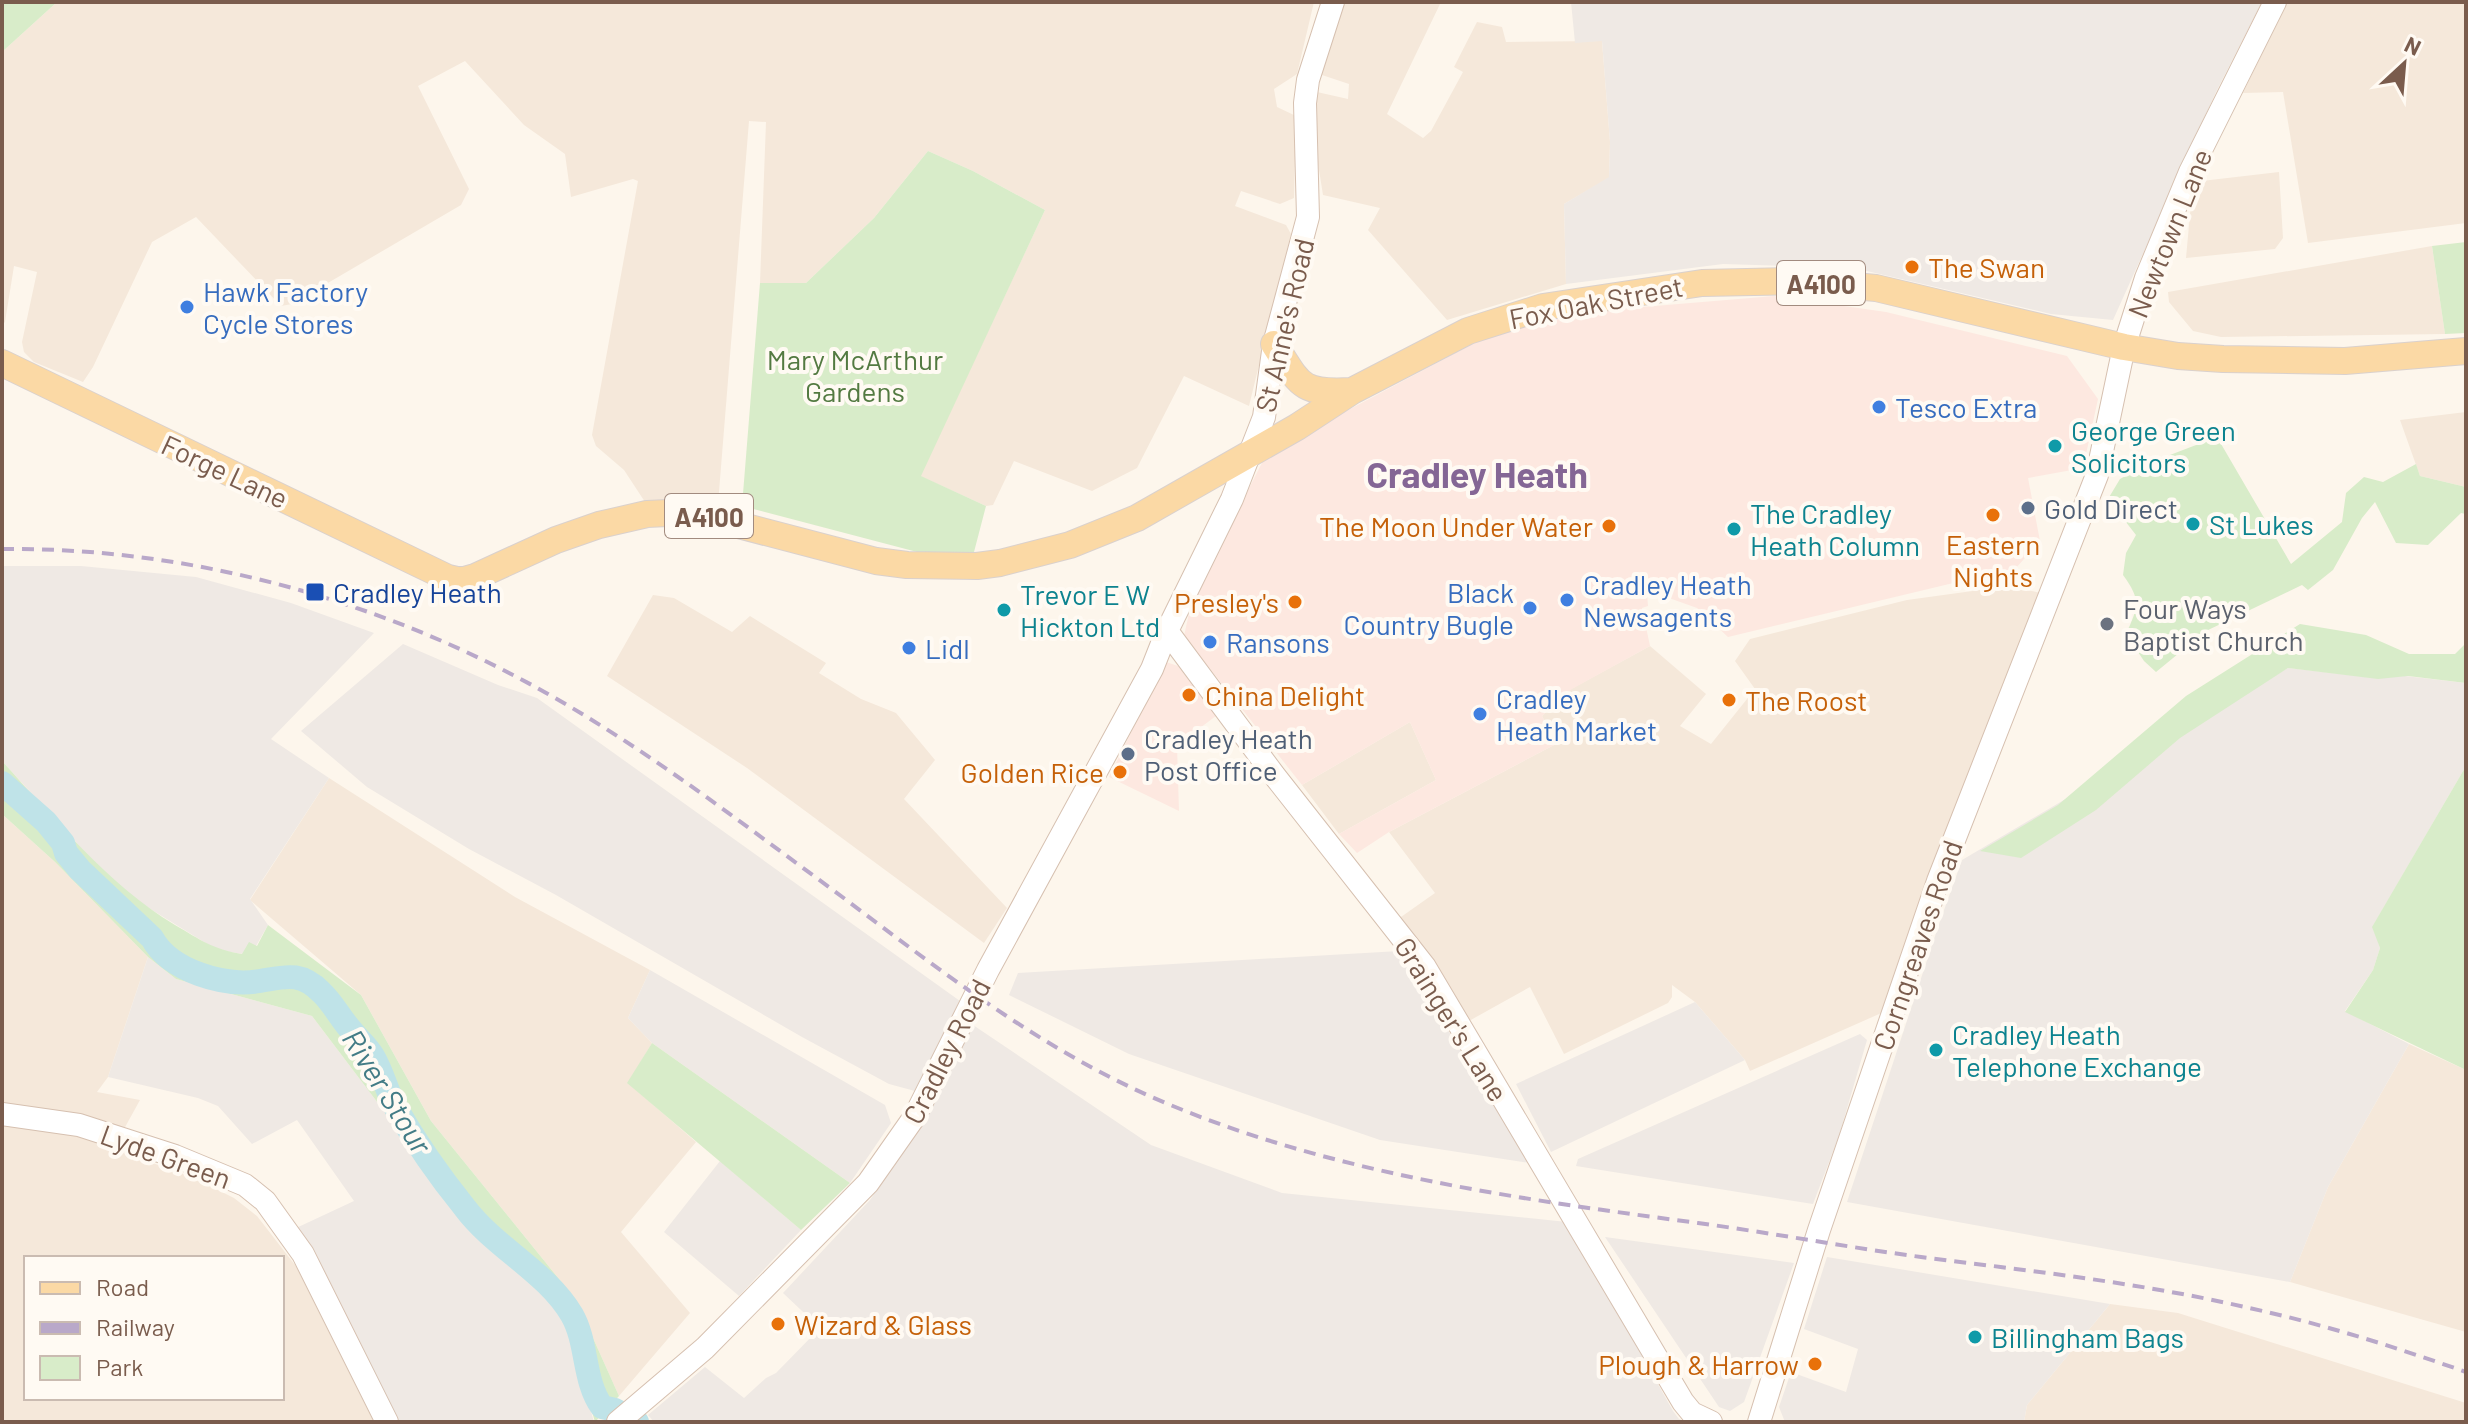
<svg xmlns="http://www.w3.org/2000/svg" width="2468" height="1424" viewBox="0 0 2468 1424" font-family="Barlow,sans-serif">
  <rect width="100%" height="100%" fill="#fdf6ec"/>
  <path fill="#f5e8da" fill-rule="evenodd" d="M57,2H1314L1297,74L1274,89L1277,107L1296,116L1294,198L1280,204L1241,191L1235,206L1286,225L1291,234L1249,406L1184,376L1137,468L1092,491L1014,461L993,505L986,506L920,476L1045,210L973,171L928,151L874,218L806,283H760L766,122L749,121L718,504L647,505L624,470L596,446L592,435L638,181L633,179L571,197L565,154L524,125L465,61L418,86L469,189L461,205L292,304L281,306L196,217L152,242L93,367L83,382L34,362L24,352L22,342L37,272L14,266L5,322L2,325V52Z
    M1342,2H1441L1387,114L1423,138L1431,131L1463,72L1454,67L1477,22L1502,27L1506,42L1602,41L1610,142L1609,178L1564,204L1566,284L1447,320L1368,230L1380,208L1323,195L1316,151L1317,92L1348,99L1349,84L1319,74Z
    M2287,2H2466V223L2308,243L2283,92L2243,93Z
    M2279,172L2283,238L2275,249L2186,258L2193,182Z
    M2432,246L2445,334L2221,337L2193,331L2169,302L2168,292Z
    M2466,412V487L2420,476L2400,420Z
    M2009,586L2050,595L1895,1007L1750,1071L1745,1060L1695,1002L1672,985V997L1668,1003L1564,1054L1530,987L1460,1026L1391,924L1435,893L1389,832L1556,744L1542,716L1571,689L1650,646L1706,694L1680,726L1711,744L1755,689L1735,661L1750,639L1907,600Z
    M653,595L674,598L732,632L750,616L826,663L819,673L861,699L896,713L935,760L904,799L1007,908L984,943L747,768L607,676Z
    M1410,722L1436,780L1339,834L1302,785Z
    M329,778L515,897L650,970L628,1018L652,1043L628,1083L696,1142L621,1232L690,1313L619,1396L576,1300L431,1121L361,995L250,900Z
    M2,814L55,862L148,957L108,1077L97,1092L140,1100L113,1149L192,1177L234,1198L257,1216L302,1274L376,1422H2ZM26,1258H282V1398H26Z
    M2409,1044L2466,1070V1332L2290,1282L2328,1187Z
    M2110,1304L2178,1313L2466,1403V1422H2024L2027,1405Z"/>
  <path fill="#fde8e0" d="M1774,296L1886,312L2067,356L2098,399L2083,468L2028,478L2040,541L2016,568L1728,637L1697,608L1669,598L1662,603L1657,593H1647L1648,606L1642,608L1650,646L1572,689L1542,716L1556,744L1389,832L1357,853L1339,834L1436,780L1410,722L1302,785L1184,636L1192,600L1267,453L1499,330L1571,313Z
    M1166,662L1178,666L1216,716L1177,745L1179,811L1109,777Z"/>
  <path fill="#efe9e4" d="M1571,2H2262L2216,92L2113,320L2051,314L1854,268L1723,264L1566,284L1564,204L1609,177L1610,142L1602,41L1575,43Z
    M2,566H81L196,577L291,603L374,633L271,739L329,778L250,899L268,925L256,946L243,954L217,950L139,902L104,873L2,761Z
    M403,644L498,685L537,698L960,1001L915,1091L889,1084L802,1037L556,895L469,849L367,787L301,731Z
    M2288,668L2378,678L2405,676L2466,683V766L2373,926L2380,948L2373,970L2345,1011L2409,1044L2328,1187L2290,1282L1847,1202L1939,924L1962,860Z
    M1399,951L1530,1163L1380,1140L1129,1054L1009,995L1018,973Z
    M148,957L176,979L312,1016L462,1214L496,1254L563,1313L594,1422H394L294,1229L354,1201L297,1120L252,1144L218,1106L198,1098L108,1077Z
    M650,970L885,1105L891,1123L850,1183L652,1043L628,1018Z
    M1695,1002L1745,1060L1551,1152L1516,1084Z
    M973,1025L1151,1145L1282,1193L1567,1222L1673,1411L1679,1419L1686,1422H654L648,1415L705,1367L744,1398L766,1378L776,1373L820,1328L783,1293L870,1200L921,1126Z
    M1860,1034L1867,1040L1839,1136L1813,1204L1576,1166L1578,1159Z
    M720,1161L801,1230L739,1296L664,1232Z
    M1605,1237L1794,1263L1744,1402L1730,1411L1719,1407Z
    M1827,1257L2110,1304L2027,1405L2024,1422H1785L1779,1407L1791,1372L1846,1392L1858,1349L1804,1329Z"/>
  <path fill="#d8ecc9" d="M2,2H57L2,52Z
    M928,151L973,171L1045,210L921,476L986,506L974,552L921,553L742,506L760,283H806L874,218Z
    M2466,242V333L2445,334L2432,246Z
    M2217,437L2291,564L2342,522L2346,493L2364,477L2383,482L2416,464L2420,476L2466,487V514L2461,513L2428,545L2396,543L2375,502L2362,518L2333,570L2308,590L2302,585L2206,631L2156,672L2144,661L2126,634C2138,607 2142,601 2123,575L2126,553L2136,535L2108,499L2120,479L2149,463Z
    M2300,624L2366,635L2409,654H2455L2466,643V683L2408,676L2378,679L2288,668L2180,738L2096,810L2021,858L1980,851L2058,805L2186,696Z
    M2,761C56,820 106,883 175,925C201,940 212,949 242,954L249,942L257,946L268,925L361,995L431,1121L576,1300L619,1396L595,1422L563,1313L496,1254L462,1214L312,1016L176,979L148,957L55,862L2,814Z
    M2466,766V1070L2345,1012L2373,970L2380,948L2372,927Z
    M652,1043L850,1183L801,1230L627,1083Z"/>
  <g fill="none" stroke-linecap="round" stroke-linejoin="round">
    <path stroke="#bfe3e8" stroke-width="24" d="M2,783L46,822L63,843L66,853L80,870L152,938C170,971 224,987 260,981C285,977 300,971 321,992C333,1003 340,1018 351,1030C359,1040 368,1047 374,1058C383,1074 387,1092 396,1108C416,1143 440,1177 465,1208C495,1248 547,1272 572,1315C588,1343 583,1381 602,1407L615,1410L637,1422"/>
    <defs>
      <path id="secondary" d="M1167,631L1274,775L1425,967L1683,1402L1692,1413L1711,1422
        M2,1114L79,1125L175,1156L245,1185L265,1201L303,1254L387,1422
        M618,1422L705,1348L868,1183L915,1116L988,970L1152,669L1167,631L1232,499L1264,417L1274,344L1308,217L1305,103L1308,80L1333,2
        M1759,1422L1819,1230L1938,881L2097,475L2124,347L2146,278L2190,172L2275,2"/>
      <path id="primary" d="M1274,344C1300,385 1300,394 1351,391
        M2,363L448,578L461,581L475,577L556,540L599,525L647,514L689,512L876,561L907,565L977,566L1000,563L1070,545L1137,518L1297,427L1352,391L1468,331L1543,307L1702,283L1798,281L1876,288L2124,347L2178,356L2223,359L2345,361L2466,351"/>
    </defs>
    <use href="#secondary" stroke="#d6c0b0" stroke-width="24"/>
    <use href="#primary" stroke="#dad1cd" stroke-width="28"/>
    <use href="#secondary" stroke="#fff" stroke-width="22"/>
    <use href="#primary" stroke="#fbd9a5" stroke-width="26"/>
    <path stroke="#b9a8c9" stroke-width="4" stroke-dasharray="12 8" stroke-linecap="butt" d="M2,549C191,547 384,601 548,694C649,751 740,822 833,890C940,970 1043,1052 1168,1104C1336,1174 1518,1199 1698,1223C1772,1233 1846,1247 1921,1257C2031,1271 2142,1283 2249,1308C2323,1324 2395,1347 2466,1372"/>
  </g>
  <g fill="#e8710a" stroke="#fffaf3" stroke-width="3">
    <circle cx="1912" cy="267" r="8"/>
    <circle cx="1993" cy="515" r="8"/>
    <circle cx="1609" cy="526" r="8"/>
    <circle cx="1295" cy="602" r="8"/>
    <circle cx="1189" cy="695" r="8"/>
    <circle cx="1729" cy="700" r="8"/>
    <circle cx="1120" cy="772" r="8"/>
    <circle cx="778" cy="1324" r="8"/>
    <circle cx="1815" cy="1364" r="8"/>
  </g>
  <g fill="#3f7fe0" stroke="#fffaf3" stroke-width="3">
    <circle cx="187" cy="307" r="8"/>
    <circle cx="1879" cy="407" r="8"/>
    <circle cx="1567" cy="600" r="8"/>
    <circle cx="1530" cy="608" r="8"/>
    <circle cx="1210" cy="642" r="8"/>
    <circle cx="909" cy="648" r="8"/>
    <circle cx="1480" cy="714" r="8"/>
  </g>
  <g fill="#0f9aa8" stroke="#fffaf3" stroke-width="3">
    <circle cx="2055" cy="446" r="8"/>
    <circle cx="2193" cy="524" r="8"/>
    <circle cx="1734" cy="529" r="8"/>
    <circle cx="1004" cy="610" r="8"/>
    <circle cx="1936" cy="1050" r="8"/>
    <circle cx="1975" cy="1337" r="8"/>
  </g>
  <g fill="#5c6f8a" stroke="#fffaf3" stroke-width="3">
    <circle cx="2028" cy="508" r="8"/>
    <circle cx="1128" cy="754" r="8"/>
  </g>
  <rect fill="#1a4fb4" stroke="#fffaf3" stroke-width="3" x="305" y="582" width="20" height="20" rx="4"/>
  <circle fill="#6b7280" stroke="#fffaf3" stroke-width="3" cx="2107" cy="624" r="8"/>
  <g text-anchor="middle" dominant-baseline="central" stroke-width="8" stroke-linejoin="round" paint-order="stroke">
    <g fill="#fffaf3" stroke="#a28b7f" stroke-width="2">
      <rect x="1777" y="261" width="88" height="44" rx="6"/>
      <rect x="665" y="494" width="88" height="44" rx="6"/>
    </g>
    <g font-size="26" font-weight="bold" fill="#7a5c4d">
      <text x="1821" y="283">A4100</text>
      <text x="709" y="516">A4100</text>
    </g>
    <g font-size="28" fill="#7a5c4d" stroke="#fffaf3">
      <text transform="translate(2169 233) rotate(-68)">Newtown Lane</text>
      <text transform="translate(1596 302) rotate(-11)">Fox Oak Street</text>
      <text transform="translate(1284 325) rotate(-77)">St Anne's Road</text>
      <text transform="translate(225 471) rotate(25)">Forge Lane</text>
      <text transform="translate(1917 945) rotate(-71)">Corngreaves Road</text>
      <text transform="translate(1452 1019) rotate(58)">Grainger's Lane</text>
      <text transform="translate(946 1051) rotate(-63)">Cradley Road</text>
      <text transform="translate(166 1156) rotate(20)">Lyde Green</text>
    </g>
    <g font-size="28" fill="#c56008" stroke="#fffaf3" text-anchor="start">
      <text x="1928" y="267">The Swan</text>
      <text x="1593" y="526" text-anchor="end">The Moon Under Water</text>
      <text x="1993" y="544" text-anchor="middle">Eastern<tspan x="1993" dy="32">Nights</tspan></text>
      <text x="1279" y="602" text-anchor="end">Presley's</text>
      <text x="1205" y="695">China Delight</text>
      <text x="1745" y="700">The Roost</text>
      <text x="1104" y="772" text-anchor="end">Golden Rice</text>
      <text x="794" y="1324">Wizard &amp; Glass</text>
      <text x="1799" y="1364" text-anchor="end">Plough &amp; Harrow</text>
    </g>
    <g font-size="28" fill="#366cbe" stroke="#fffaf3" text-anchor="start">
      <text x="203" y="291">Hawk Factory<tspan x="203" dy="32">Cycle Stores</tspan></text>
      <text x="1895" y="407">Tesco Extra</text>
      <text x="1583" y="584">Cradley Heath<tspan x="1583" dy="32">Newsagents</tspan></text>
      <text x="1514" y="592" text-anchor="end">Black<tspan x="1514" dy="32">Country Bugle</tspan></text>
      <text x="1226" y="642">Ransons</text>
      <text x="925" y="648">Lidl</text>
      <text x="1496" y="698">Cradley<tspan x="1496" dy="32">Heath Market</tspan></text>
    </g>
    <g font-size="28" fill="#537a41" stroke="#fffaf3">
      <text x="855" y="359">Mary McArthur<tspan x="855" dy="32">Gardens</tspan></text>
    </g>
    <g font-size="28" fill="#0d838f" stroke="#fffaf3" text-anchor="start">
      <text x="2071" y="430">George Green<tspan x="2071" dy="32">Solicitors</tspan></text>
      <text x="1750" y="513">The Cradley<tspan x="1750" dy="32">Heath Column</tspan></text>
      <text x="2209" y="524">St Lukes</text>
      <text x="1020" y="594">Trevor E W<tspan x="1020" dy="32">Hickton Ltd</tspan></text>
      <text x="1952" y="1034">Cradley Heath<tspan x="1952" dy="32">Telephone Exchange</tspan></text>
      <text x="1991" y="1337">Billingham Bags</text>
    </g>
    <g font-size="28" fill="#4e5e75" stroke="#fffaf3" text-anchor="start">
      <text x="2044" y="508">Gold Direct</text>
      <text x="1144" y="738">Cradley Heath<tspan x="1144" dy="32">Post Office</tspan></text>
    </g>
    <g font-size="28" fill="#164399" stroke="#fffaf3" text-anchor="start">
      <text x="333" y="592">Cradley Heath</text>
    </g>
    <g font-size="28" fill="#5b616d" stroke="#fffaf3" text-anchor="start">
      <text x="2123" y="608">Four Ways<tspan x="2123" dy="32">Baptist Church</tspan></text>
    </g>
    <g font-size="30" font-style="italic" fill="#437c86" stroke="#fffaf3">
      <text transform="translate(388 1091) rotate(58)">River Stour</text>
    </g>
    <g font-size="36" font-weight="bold" fill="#846695" stroke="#fffaf3">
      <text x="1477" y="473">Cradley Heath</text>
    </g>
  </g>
  <rect width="2468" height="1424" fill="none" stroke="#7a5c4d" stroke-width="8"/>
  <rect x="24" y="1256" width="260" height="144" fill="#fffaf3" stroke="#cabbb1" stroke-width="2"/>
  <rect x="40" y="1282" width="40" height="12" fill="#fbd9a5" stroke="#cabbb1" stroke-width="2"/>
  <text x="96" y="1296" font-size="24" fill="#7a5c4d">Road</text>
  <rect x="40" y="1322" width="40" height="12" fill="#b9a8c9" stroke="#cabbb1" stroke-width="2"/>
  <text x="96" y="1336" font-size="24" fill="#7a5c4d">Railway</text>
  <rect x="40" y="1356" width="40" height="24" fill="#d8ecc9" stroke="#cabbb1" stroke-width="2"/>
  <text x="96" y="1376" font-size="24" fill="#7a5c4d">Park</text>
  <g transform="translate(2404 64) rotate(26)" stroke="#fffaf3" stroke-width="6" paint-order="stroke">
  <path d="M0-6L14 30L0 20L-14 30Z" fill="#7a5c4d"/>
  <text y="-12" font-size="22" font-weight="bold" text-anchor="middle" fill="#7a5c4d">N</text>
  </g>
</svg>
